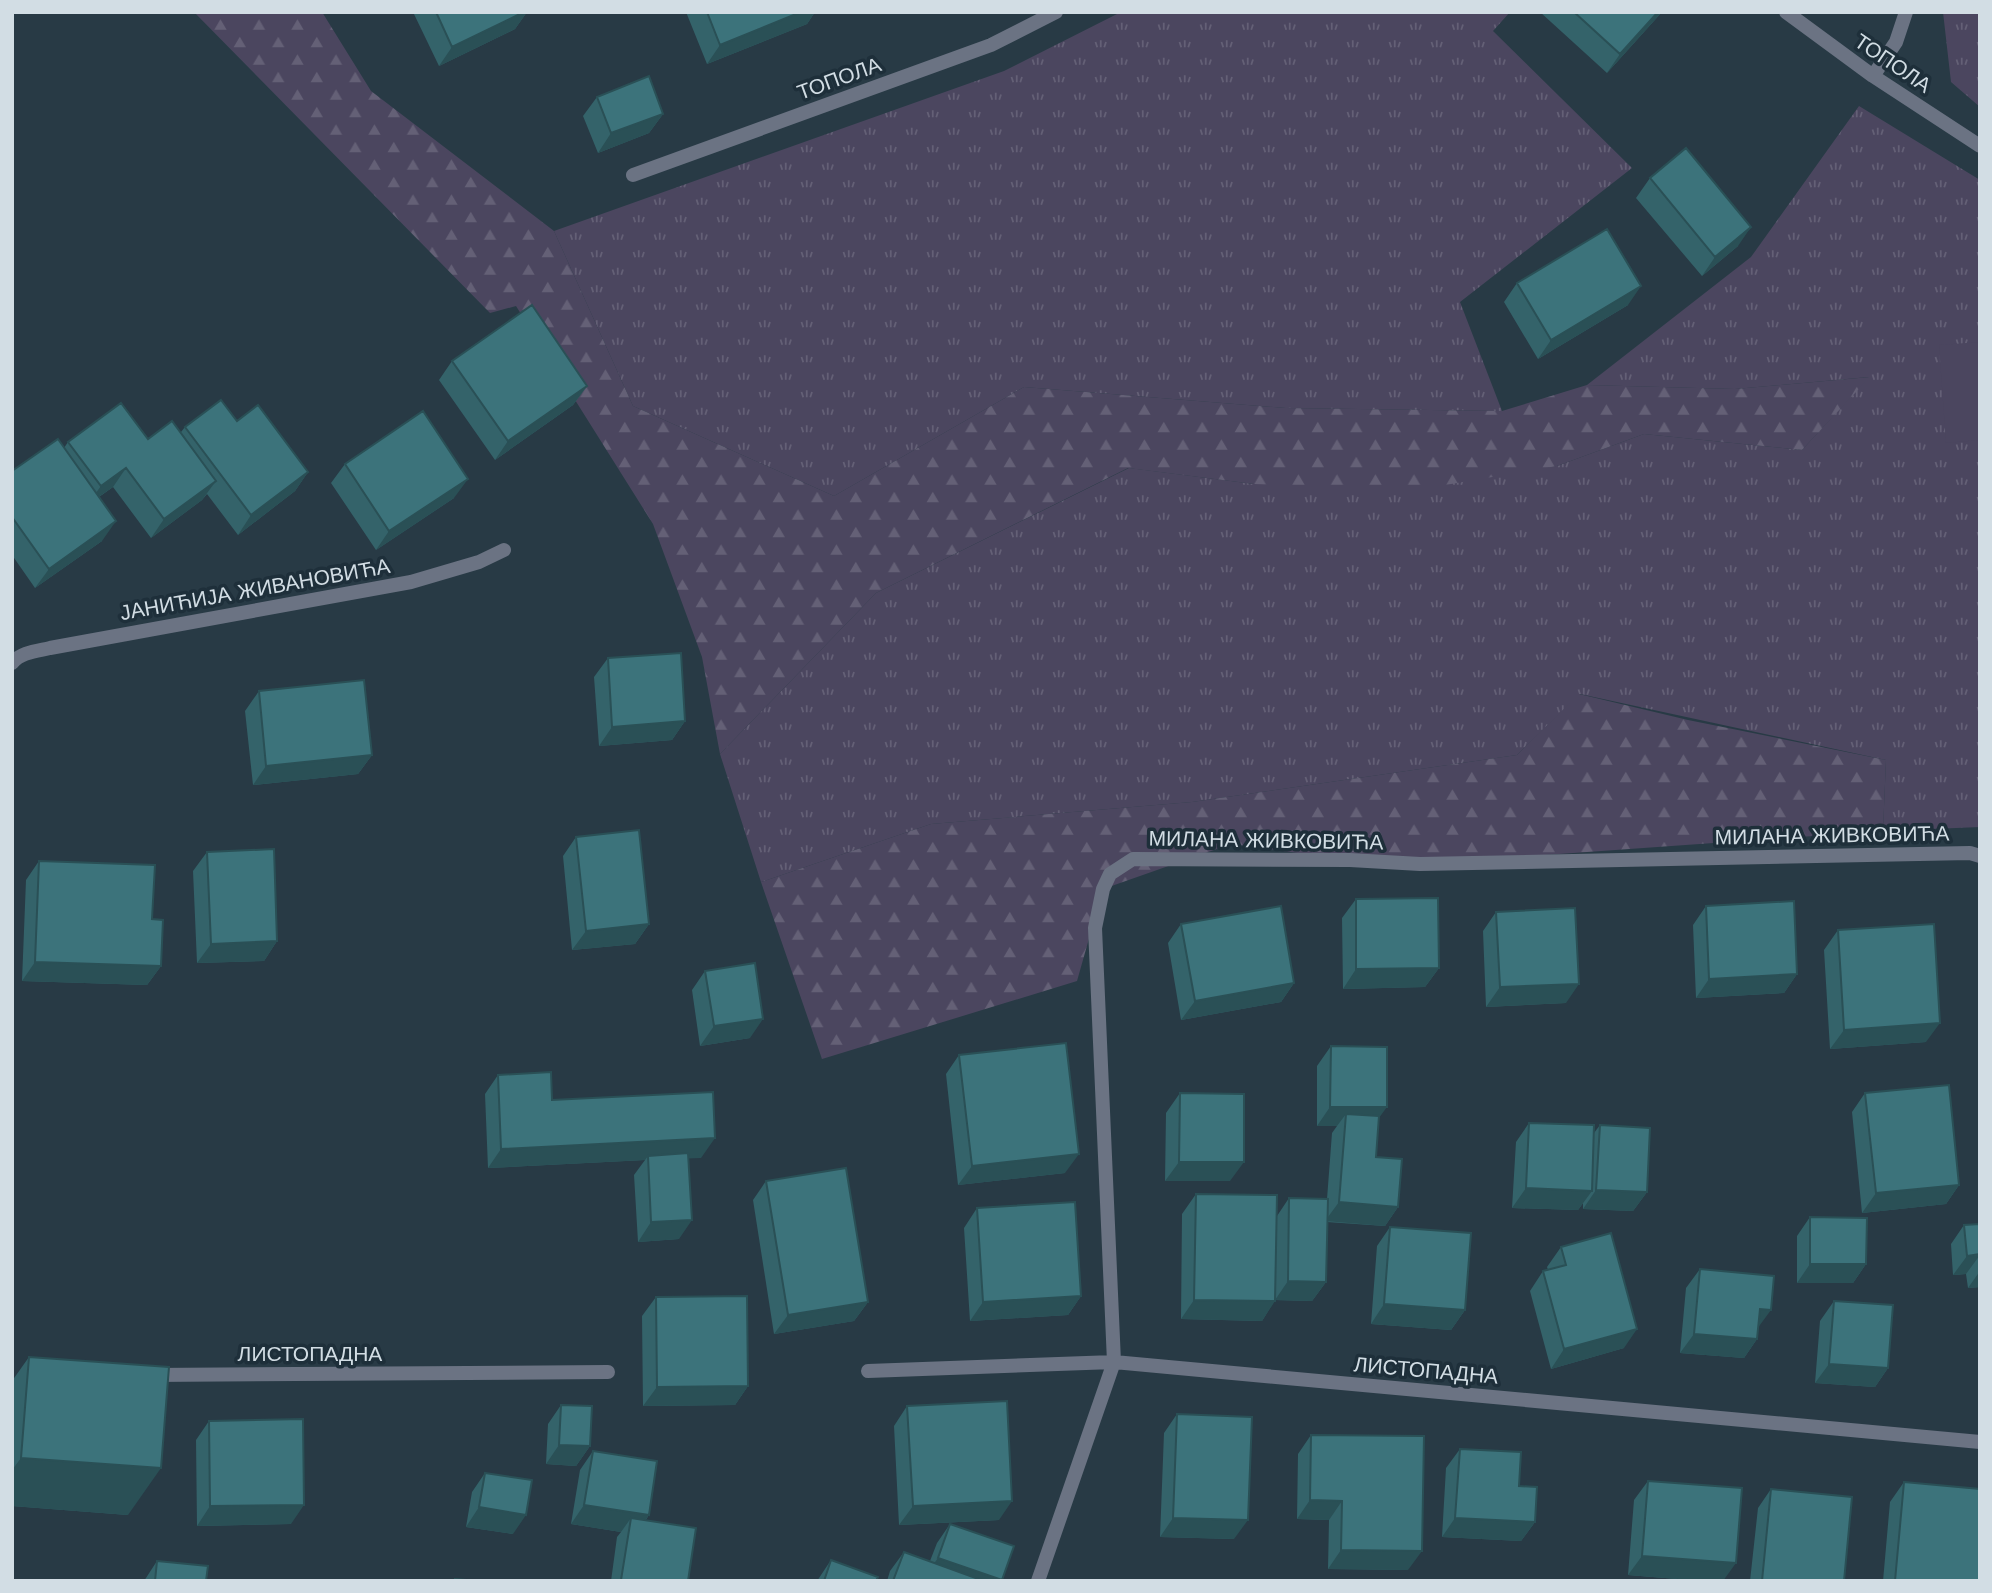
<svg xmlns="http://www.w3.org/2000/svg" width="1992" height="1593" viewBox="0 0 1992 1593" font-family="'Work Sans',sans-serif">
  <defs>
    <pattern id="grass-tufts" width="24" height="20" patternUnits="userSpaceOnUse" patternTransform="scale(1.75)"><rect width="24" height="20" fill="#4b465f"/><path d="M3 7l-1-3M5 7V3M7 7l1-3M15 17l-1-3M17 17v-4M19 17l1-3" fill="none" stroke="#646076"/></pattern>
    <pattern id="forest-firs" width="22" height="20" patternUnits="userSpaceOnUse" patternTransform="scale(1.75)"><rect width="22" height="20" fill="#4b465f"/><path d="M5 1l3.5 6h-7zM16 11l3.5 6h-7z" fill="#646076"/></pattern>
  </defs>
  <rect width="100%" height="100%" fill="#283a45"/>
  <path fill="url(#grass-tufts)" d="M1121,12H1510L1493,31L1632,168L1460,302L1502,411L1286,408L1024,387L834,496L633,406L554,231L1004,71Z
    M1943,12H1980V107L1951,82Z
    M1859,106L1980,180V827L1883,831L1886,760L1580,694L1517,755L1192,802L931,824L761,882L720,754L876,593L1129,468L1254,484L1557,466L1644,434L1802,450L1869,377L1735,389L1587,385L1751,257Z"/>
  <path fill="url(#forest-firs)" d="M194,12H322L371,91L554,231L633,406L834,496L1024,387L1286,408L1502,411L1587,385L1735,389L1870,377L1802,450L1644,434L1557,466L1410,491L1254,484L1128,468L876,593L720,754L702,657L653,524L516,306L490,313Z
    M1579,694L1688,720L1886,760L1883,831L1420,864L1350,860L1231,844L1103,889L1077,981L822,1059L761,882L931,824L1192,802L1517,755Z"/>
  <path fill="#4b465f" d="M1980,342V440L1946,443L1939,345Z"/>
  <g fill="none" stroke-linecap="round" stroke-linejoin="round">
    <path stroke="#6b7383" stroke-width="14" d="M1786,12L1873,76L1980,146
      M1873,76L1896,42L1906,12
      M633,175L991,45L1056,12
      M12,663C21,652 37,651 50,648L411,582L479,562L504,550
      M868,1371L1114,1362L1980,1442
      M151,1375L608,1372
      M1038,1581L1114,1362L1095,928L1103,889L1110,874L1133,859L1350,860L1420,864L1970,853L1980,856"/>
  </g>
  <path fill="#34636a" d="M413,12H527L515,29L439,66Z
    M686,12H815L807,24L707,64Z
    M1540,12H1662L1607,73Z
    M597,97L663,114L649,133L598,153L583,116Z
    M1650,178L1738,246L1702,276L1636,198Z
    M1517,283L1628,305L1538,359L1504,302Z
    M452,361L587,386L573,405L495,460L439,380Z
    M237,421L308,472L295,491L238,535L207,494L202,500L151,538L113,487L99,497L102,541L35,588L12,555V471L64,448L68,442L148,439L181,432L185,427Z
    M345,464L454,498L376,550L331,483Z
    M608,658L685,721L672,740L599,746L594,677Z
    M259,691L372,755L358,774L253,785L245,711Z
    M576,837L649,924L635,944L572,950L563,856Z
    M207,852L277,941L264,961L197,963L193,871Z
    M39,861L152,919L161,966L147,985L22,981L26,880Z
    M1356,899L1439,968L1425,987L1343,989L1342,918Z
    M1706,906L1797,974L1784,993L1696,998L1693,925Z
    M1496,912L1566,1003L1486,1007L1483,931Z
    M1181,924L1294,983L1281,1002L1181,1020L1168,943Z
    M1838,930L1926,1042L1830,1049L1824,950Z
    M705,971L750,1038L700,1046L692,990Z
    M1331,1046L1379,1118L1376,1157L1398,1207L1385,1226L1327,1222L1326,1282L1312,1301L1275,1300L1262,1321L1181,1319L1182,1214L1196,1194L1277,1216L1289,1198L1327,1199L1332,1133L1337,1126H1317V1066Z
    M959,1055L1065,1173L958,1185L946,1074Z
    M498,1075L552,1100L701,1158H689L679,1239L638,1242L634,1175L645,1160L488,1168L485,1094Z
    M1180,1093L1230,1181H1165L1166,1113Z
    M1865,1093L1959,1185L1946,1204L1862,1213L1852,1112Z
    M1529,1123L1594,1133L1600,1125L1647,1192L1633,1211L1583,1209V1203L1578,1210L1512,1208L1516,1142Z
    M766,1181L868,1302L854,1321L774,1334L753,1200Z
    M977,1208L1081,1296L1068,1315L970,1321L964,1228Z
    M1810,1217L1866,1264L1853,1283H1797V1236Z
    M1980,1224V1287L1968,1288L1966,1274L1953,1275L1951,1244L1964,1225Z
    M1390,1227L1465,1310L1451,1330L1371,1324L1377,1246Z
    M1561,1247L1624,1348L1551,1369L1530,1291L1543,1271L1548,1270L1547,1267Z
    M1700,1269L1758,1328L1757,1339L1744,1358L1680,1353L1686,1288Z
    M656,1297L748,1386L735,1405L643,1406L642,1316Z
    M1834,1301L1888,1368L1875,1387L1815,1383L1820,1321Z
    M29,1357L128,1515L12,1506V1381Z
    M561,1405L590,1446L576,1466L546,1464L548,1424Z
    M907,1406L999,1520L899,1525L894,1426Z
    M1177,1414L1234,1539L1160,1537L1164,1433Z
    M209,1421L291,1524L197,1526L196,1440Z
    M1311,1435L1408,1570L1328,1569L1329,1520L1297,1519L1298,1454Z
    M1460,1449L1519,1486L1535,1522L1521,1541L1442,1537L1446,1468Z
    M593,1451L649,1515L645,1521L688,1581H611L617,1537L621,1532L571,1524L580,1470Z
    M485,1473L513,1534L466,1527L472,1492Z
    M1648,1481L1723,1581H1702L1628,1575L1634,1500Z
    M1904,1482L1980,1581H1883L1890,1502Z
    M1771,1489L1844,1581H1750L1758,1508Z
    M950,1524L1014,1546L1002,1581H887L890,1571L904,1552L930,1561L937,1543Z
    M831,1560L876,1581H817Z
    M157,1561L206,1581H144Z"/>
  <path fill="#2a5056" d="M524,12H527L515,29L439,66L452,47Z
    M801,12H815L807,24L707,64L720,45Z
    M1658,12H1662L1607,73L1620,54Z
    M663,114L649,133L598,153L611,133Z
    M1751,227L1738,246L1702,276L1715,257Z
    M1641,286L1628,305L1538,359L1551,340Z
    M587,386L573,405L495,460L508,441Z
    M126,468L113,487L87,505L101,486Z
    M308,472L295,491L238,535L251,515Z
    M468,479L454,498L376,550L389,531Z
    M216,481L202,500L151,538L164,519Z
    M116,521L102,541L35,588L49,569Z
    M685,721L672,740L599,746L612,727Z
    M372,755L358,774L253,785L266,766Z
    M649,924L635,944L572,950L586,931Z
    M277,941L264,961L197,963L211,944Z
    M35,962L161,966L147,985L22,981Z
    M1439,968L1425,987L1343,989L1356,969Z
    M1797,974L1784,993L1696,998L1709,979Z
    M1294,983L1281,1002L1181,1020L1195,1001Z
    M1579,984L1566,1003L1486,1007L1500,987Z
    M763,1019L750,1038L700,1046L714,1026Z
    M1940,1023L1926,1042L1830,1049L1844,1030Z
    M1330,1107H1387L1373,1126L1346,1114L1337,1126H1317Z
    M715,1138L701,1158L648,1160V1156L645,1160L488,1168L501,1149Z
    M1079,1154L1065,1173L958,1185L972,1166Z
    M1179,1162H1244L1230,1181H1165Z
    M1959,1185L1946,1204L1862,1213L1876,1193Z
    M1526,1188L1592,1191L1578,1210L1512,1208Z
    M1596,1190L1647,1192L1633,1211L1583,1209Z
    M1339,1202L1398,1207L1385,1226L1325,1221Z
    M692,1220L679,1239L638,1242L651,1222Z
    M1980,1255L1966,1274L1953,1275L1967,1256Z
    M1810,1264H1866L1853,1283H1797Z
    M1980,1271V1287L1968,1288Z
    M1288,1281L1326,1282L1312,1301L1275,1300Z
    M1081,1296L1068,1315L970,1321L983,1302Z
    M1194,1300L1275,1301L1262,1321L1181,1319Z
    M868,1302L854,1321L774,1334L788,1315Z
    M1384,1304L1465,1310L1451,1330L1371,1324Z
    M1760,1309L1771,1310L1757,1329Z
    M1637,1329L1624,1348L1551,1369L1564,1349Z
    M1694,1334L1757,1339L1744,1358L1680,1353Z
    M1829,1364L1888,1368L1875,1387L1815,1383Z
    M748,1386L735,1405L643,1406L657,1387Z
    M559,1445L590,1446L576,1466L546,1464Z
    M21,1458L161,1468L128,1515L12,1506V1470Z
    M1310,1500L1342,1501L1329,1520L1297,1519Z
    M1012,1501L999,1520L899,1525L913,1506Z
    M304,1505L291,1524L197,1526L210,1506Z
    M584,1505L649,1515L635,1535L631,1518L621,1532L571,1524Z
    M479,1507L526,1515L513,1534L466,1527Z
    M1173,1518L1248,1520L1234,1539L1160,1537Z
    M1455,1518L1535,1522L1521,1541L1442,1537Z
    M1341,1550L1422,1551L1408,1570L1328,1569Z
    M1642,1556L1736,1563L1723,1581H1702L1628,1575Z
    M938,1558L1002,1580L935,1581L924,1577Z"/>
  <path fill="#3c737b" stroke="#2a5056" stroke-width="2" d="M436,12H524L452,47Z
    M707,12H801L720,45Z
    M1574,12H1658L1620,54Z
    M649,76L663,114L611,133L597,97Z
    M1686,148L1751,227L1715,257L1650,178Z
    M1607,229L1641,286L1551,340L1517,283Z
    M532,305L587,386L508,441L452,361Z
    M221,400L237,421L258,405L308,472L251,515L185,427Z
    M121,403L148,439L172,421L216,481L164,519L126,468L101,486L68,442Z
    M423,411L468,479L389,531L345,464Z
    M58,439L116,521L49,569L12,517V471Z
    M681,653L685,721L612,727L608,658Z
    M364,680L372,755L266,766L259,691Z
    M639,830L649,924L586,931L576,837Z
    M274,849L277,941L211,944L207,852Z
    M39,861L155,865L152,919L163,920L161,966L35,962Z
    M1438,898L1439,968L1356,969V899Z
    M1794,901L1797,974L1709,979L1706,906Z
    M1281,906L1294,983L1195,1001L1181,924Z
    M1575,908L1579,984L1500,987L1496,912Z
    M1934,924L1940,1023L1844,1030L1838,930Z
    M755,963L763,1019L714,1026L705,971Z
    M1066,1043L1079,1154L972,1166L959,1055Z
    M1331,1046L1387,1047V1107H1330Z
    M551,1072L552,1100L713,1092L715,1138L501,1149L498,1075Z
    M1949,1085L1959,1185L1876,1193L1865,1093Z
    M1180,1093L1244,1094V1162H1179Z
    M1346,1114L1379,1116L1376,1157L1402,1159L1398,1207L1339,1202Z
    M1529,1123L1594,1125L1592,1191L1526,1188Z
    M1600,1125L1650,1128L1647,1192L1596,1190Z
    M688,1153L692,1220L651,1222L648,1156Z
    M846,1168L868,1302L788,1315L766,1181Z
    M1196,1194L1277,1195L1275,1301L1194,1300Z
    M1289,1198L1328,1199L1326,1282L1288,1281Z
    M1075,1202L1081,1296L983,1302L977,1208Z
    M1810,1217L1867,1218L1866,1264H1810Z
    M1980,1224V1254L1967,1256L1964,1225Z
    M1390,1227L1471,1233L1465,1310L1384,1304Z
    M1611,1233L1637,1329L1564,1349L1543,1271L1566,1265L1561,1247Z
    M1700,1269L1774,1276L1771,1310L1760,1309L1757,1339L1694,1334Z
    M747,1296L748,1386L657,1387L656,1297Z
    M1834,1301L1893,1305L1888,1368L1829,1364Z
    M29,1357L169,1367L161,1468L21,1458Z
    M1007,1401L1012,1501L913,1506L907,1406Z
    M561,1405L592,1406L590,1446L559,1445Z
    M1177,1414L1252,1417L1248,1520L1173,1518Z
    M303,1419L304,1505L210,1506L209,1421Z
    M1311,1435L1424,1436L1422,1551L1341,1550L1342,1501L1310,1500Z
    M1460,1449L1521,1452L1519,1486L1537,1487L1535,1522L1455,1518Z
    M593,1451L657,1461L649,1515L584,1505Z
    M485,1473L532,1480L526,1515L479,1507Z
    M1648,1481L1742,1488L1736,1563L1642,1556Z
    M1904,1482L1980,1489V1581H1895Z
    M1771,1489L1852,1497L1844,1581H1762Z
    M631,1518L696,1528L688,1581L621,1580Z
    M950,1524L1014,1546L1002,1580L938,1558Z
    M904,1552L984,1581H893Z
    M831,1560L878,1577L876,1581H824Z
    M157,1561L208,1566L206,1581H155Z
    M455,1579L478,1581H455Z"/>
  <g text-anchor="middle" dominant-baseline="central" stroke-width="7" stroke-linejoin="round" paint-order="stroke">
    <g font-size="21" fill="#d2dde4" stroke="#1e2f3a">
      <text transform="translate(1893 63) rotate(34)">ТОПОЛА</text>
      <text transform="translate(839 78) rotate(-20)">ТОПОЛА</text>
      <text transform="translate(255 589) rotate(-10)">ЈАНИЋИЈА ЖИВАНОВИЋА</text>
      <text transform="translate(1832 835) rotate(-1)">МИЛАНА ЖИВКОВИЋА</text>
      <text transform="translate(1266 840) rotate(1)">МИЛАНА ЖИВКОВИЋА</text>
      <text x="310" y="1353">ЛИСТОПАДНА</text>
      <text transform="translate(1426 1370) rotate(5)">ЛИСТОПАДНА</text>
    </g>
  </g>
  <rect width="1992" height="1593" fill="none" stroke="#d2dde4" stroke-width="28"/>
</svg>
